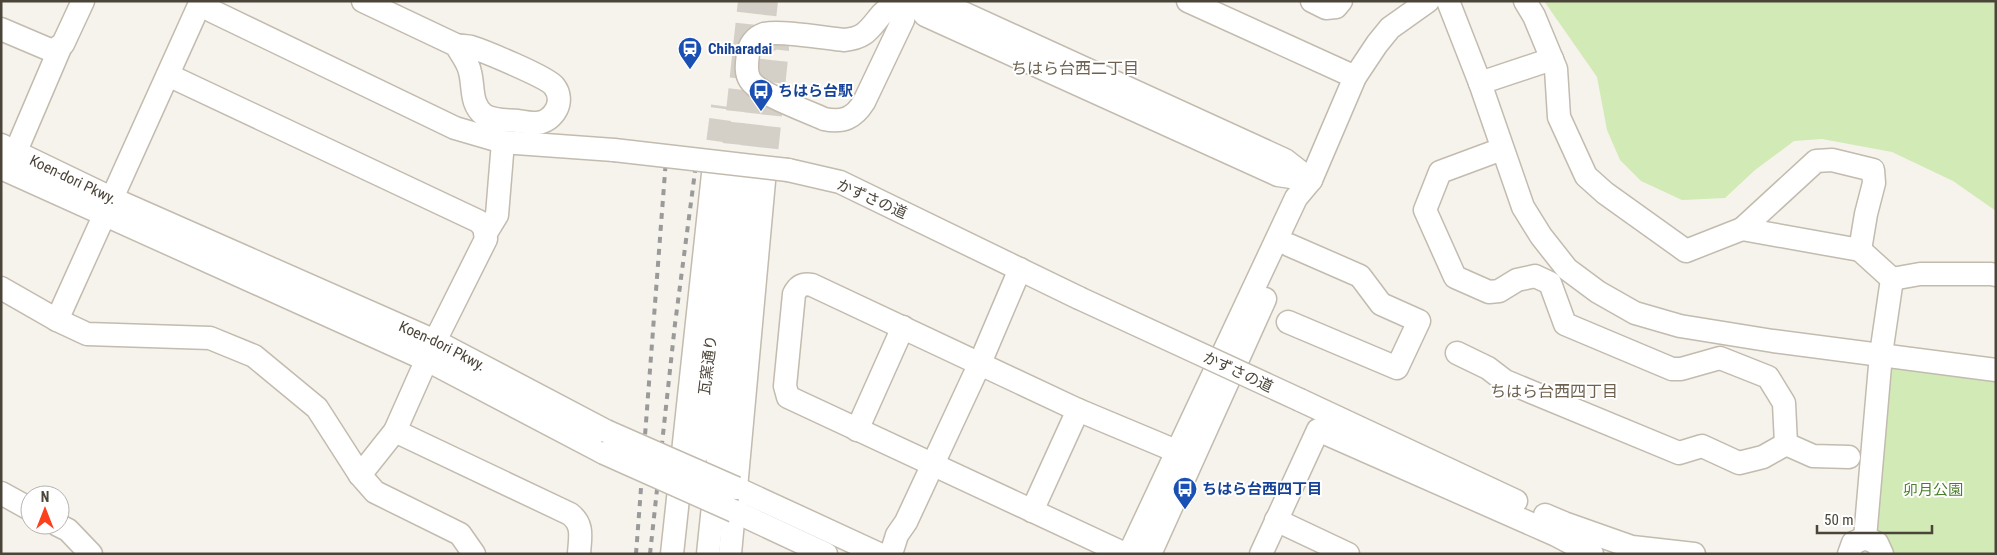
<svg xmlns="http://www.w3.org/2000/svg" width="1997" height="555" viewBox="0 0 1997 555" font-family="'Roboto Condensed','Noto Sans JP',sans-serif">
  <rect width="100%" height="100%" fill="#f6f3ec"/>
  <path fill="#d2eab5" d="M1544,1H1996V211L1953,181L1892,152L1822,139L1794,141L1755,170L1725,198L1682,200L1641,181L1620,160L1607,130L1597,77Z
    M1881,354L1996,370V554H1896L1866,521Z"/>
  <g fill="none" stroke-linecap="round" stroke-linejoin="round">
    <path stroke="#d4d0c8" stroke-width="22" stroke-dasharray="22 11" stroke-linecap="butt" d="M713,174L722,106
      M730,177L749,1
      M747,179L767,1
      M764,181L778,49L765,22"/>
    <defs>
      <g id="minor">
        <path d="M363,1L456,45C461,46 467,46 471,47C484,51 547,77 554,86C566,101 554,121 537,123C531,123 524,122 518,121C507,120 493,121 484,115C470,104 474,87 470,72C468,62 461,54 456,45"/>
        <path d="M898,1C893,5 887,9 882,14C869,29 866,38 844,40C825,38 779,30 764,34C755,37 749,45 748,54C747,63 745,72 750,80C758,94 807,111 824,119C843,123 854,118 864,102L903,20L908,1"/>
        <path d="M916,1L925,15L1278,175L1311,180"/>
        <path d="M937,1L1285,160L1308,178"/>
        <path d="M1188,1L1355,77"/>
        <path d="M1312,1L1326,8L1336,7L1341,1"/>
        <path d="M1448,1L1480,83L1523,207L1541,236L1567,269L1598,292L1635,313L1680,326L1773,341L1996,370"/>
        <path d="M1525,1L1534,16L1556,69L1559,117L1586,176L1605,193L1686,251L1742,229L1860,250L1892,279L1920,274H1991L1996,275"/>
        <path d="M212,11L455,128L503,142L614,150"/>
        <path d="M1,29L48,49L54,50L63,44L83,1"/>
        <path d="M168,75L478,221L484,227L486,239L435,341L395,431L360,475"/>
        <path d="M1480,83L1552,59"/>
        <path id="s1" d="M1,145L111,198L435,341L606,431"/>
        <path d="M1502,149L1440,172L1425,210L1455,277L1489,292L1499,291L1517,280L1535,276L1550,283L1565,324L1672,369H1681L1720,358L1768,377L1784,403L1786,444"/>
        <path d="M16,151L60,48"/>
        <path d="M1,168L427,360L604,453"/>
        <path d="M788,170L840,182L1079,298"/>
        <path d="M1742,229L1816,161L1832,160L1873,170L1874,183L1866,214L1860,250"/>
        <path d="M486,233L497,215L503,142"/>
        <path d="M1,288L57,320L87,334L210,338L254,356L317,408L360,475L375,492L460,534L474,554"/>
        <path d="M57,320L201,1"/>
        <path d="M1288,322L1397,368L1419,321L1381,304L1360,276L1289,245"/>
        <path d="M1457,353L1488,368L1505,381L1679,453L1702,446L1739,463L1763,457L1786,444L1813,456L1849,457"/>
        <path d="M1300,400L1516,501"/>
        <path d="M857,430L903,327"/>
        <path d="M395,431L570,514C584,525 580,537 579,554"/>
        <path d="M698,453L730,177"/>
        <path d="M736,488L879,554"/>
        <path d="M1,493L30,509"/>
        <path d="M734,511L826,554"/>
        <path d="M1032,511L1078,410"/>
        <path d="M1545,515L1564,523L1632,547L1694,554"/>
        <path d="M1276,520L1348,554"/>
        <path d="M58,525L68,530L91,554"/>
        <path d="M1865,538L1881,354L1892,279"/>
        <path d="M672,554L713,174"/>
        <path d="M708,554L747,179"/>
        <path d="M730,554L764,181"/>
        <path d="M891,554L897,535L906,522L980,363L1020,269"/>
        <path d="M1125,554L788,397L785,386L794,294C798,286 802,283 812,285L1078,410L1176,451"/>
        <path d="M1129,554L1296,198L1311,180L1355,77L1377,44L1390,28L1428,1"/>
        <path d="M1150,554L1265,299"/>
        <path d="M1261,554L1318,430L1556,535L1592,554"/>
        <path d="M1849,554L1853,543L1865,538L1877,543L1882,554"/>
      </g>
    </defs>
    <use href="#minor" stroke="#c2bbae" stroke-width="25"/>
    <use href="#minor" stroke="#fff" stroke-width="22"/>
    <path stroke="#9a9a9a" stroke-width="4" stroke-dasharray="6 6" stroke-linecap="butt" d="M636,554L666,159
      M650,554L675,324L696,164"/>
    <defs>
      <path id="minor-bridge" d="M614,150L788,170
        M1079,298L1300,400
        M606,431L736,488
        M604,453L734,511"/>
    </defs>
    <use href="#minor-bridge" stroke="#c2bbae" stroke-width="25" stroke-linecap="butt"/>
    <use href="#minor-bridge" stroke="#fff" stroke-width="22"/>
  </g>
  <defs>
    <symbol id="station-pin" viewBox="-11 -11 22 30"><path d="M0 17L-7.5 6A9.5 9.5 0 1 1 7.5 6Z" fill="#1a4fb4" stroke="#fff"/><path d="M-3-6H3Q5-6 5-4V2Q5 4 3 4L4.5 6H3L1.5 4h-3L-3 6H-4.5L-3 4Q-5 4-5 2V-4Q-5-6-3-6ZM-3.5-4v3h7v-3ZM-3.5 1v1.5H-2V1ZM2 1v1.5H3.5V1Z" fill="#fff"/></symbol>
    <symbol id="bus-pin" viewBox="-11 -11 22 30"><path d="M0 17L-7.5 6A9.5 9.5 0 1 1 7.5 6Z" fill="#1a4fb4" stroke="#fff"/><path d="M-5-6H5V4H4V6H2V4H-2V6H-4V4H-5ZM-3.5-4V0h7V-4ZM-3.5 1.2v1.5H-2V1.2ZM2 1.2v1.5H3.5V1.2Z" fill="#fff"/></symbol>
  </defs>
  <g fill-rule="evenodd">
    <use href="#station-pin" x="676" y="35" width="28" height="38"/>
    <use href="#bus-pin" x="747" y="77" width="28" height="38"/>
    <use href="#bus-pin" x="1171" y="475" width="28" height="38"/>
  </g>
  <g text-anchor="middle" dominant-baseline="central" stroke-width="4" stroke-linejoin="round" paint-order="stroke">
    <g font-size="15" font-weight="bold" fill="#164399" stroke="#fff" text-anchor="start">
      <text x="708" y="49">Chiharadai</text>
      <text x="778" y="91">ちはら台駅</text>
      <text x="1202" y="489">ちはら台西四丁目</text>
    </g>
    <g font-size="15" fill="#4b4439" stroke="#fff">
      <text stroke="none"><textPath href="#s1" startOffset="80">Koen-dori Pkwy.</textPath></text>
      <text transform="translate(872 199) rotate(24)">かずさの道</text>
      <text stroke="none"><textPath href="#s1" startOffset="485">Koen-dori Pkwy.</textPath></text>
      <text transform="translate(708 365) rotate(-83)">瓦窯通り</text>
      <text transform="translate(1238 372) rotate(25)">かずさの道</text>
    </g>
    <g font-size="15" fill="#4a7f2a" stroke="#fff">
      <text x="1933" y="490">卯月公園</text>
    </g>
    <g font-size="16" fill="#6e6250" stroke="#fff">
      <text x="1075" y="68">ちはら台西二丁目</text>
      <text x="1554" y="391">ちはら台西四丁目</text>
    </g>
  </g>
  <rect width="1997" height="555" fill="none" stroke="#4b4439" stroke-width="5"/>
  <g transform="translate(45 510)"><circle r="24" fill="#ffffff" stroke="#b7b4b0"/>
  <path d="M0-4L9 19L0 12L-9 19Z" fill="#fc3f1d"/>
  <text y="-8" font-size="14" font-weight="bold" text-anchor="middle" fill="#4b4439">N</text>
  </g>
  <path d="M1817 525v8h115v-8" fill="none" stroke="#4b4439" stroke-width="2.5"/>
  <text x="1824" y="525" font-size="15" fill="#4b4439" stroke="#ffffff" stroke-width="4" paint-order="stroke">50 m</text>
</svg>
